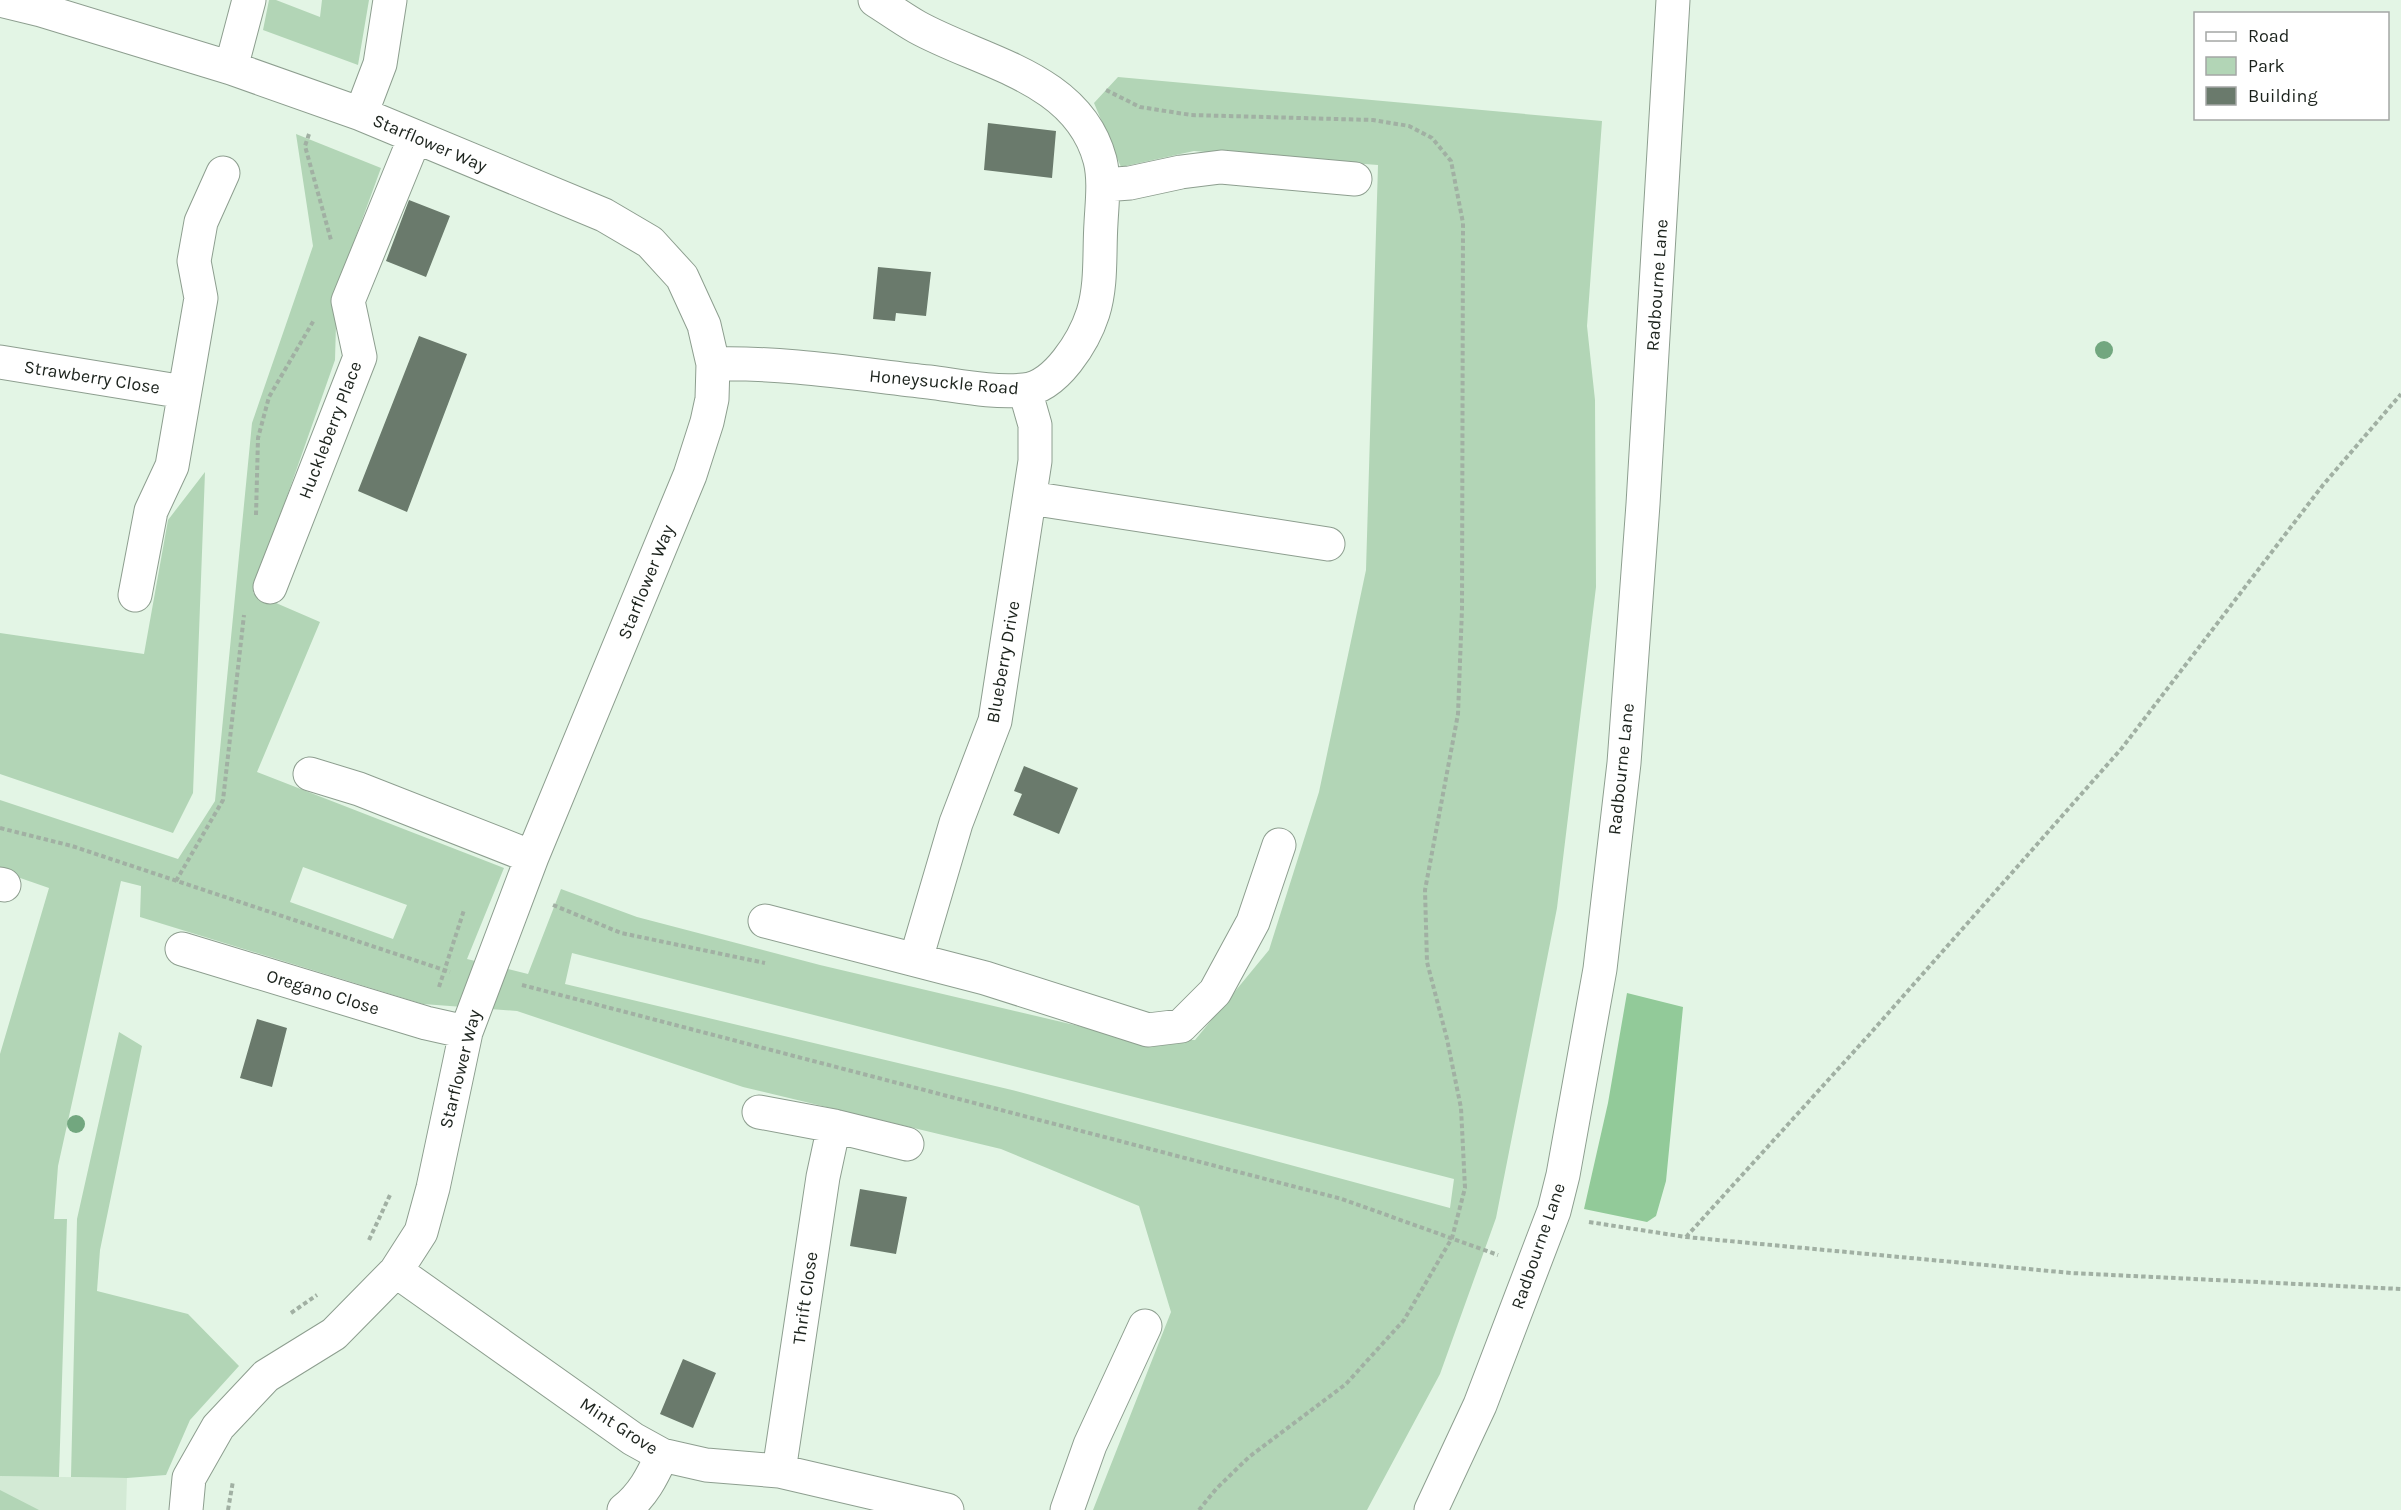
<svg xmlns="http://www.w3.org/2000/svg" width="2401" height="1510" viewBox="0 0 2401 1510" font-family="Karla,sans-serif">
  <rect width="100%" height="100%" fill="#e3f5e5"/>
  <path fill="#d3ead5" d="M0,1476L127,1478L126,1510H0Z"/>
  <path fill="#b2d5b6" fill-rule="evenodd" d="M269,0H276L320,17L322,0H369L358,65L263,30Z
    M1118,77L1602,121L1587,326L1595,400L1596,587L1557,908L1496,1218L1440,1374L1367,1510H1093L1171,1312L1139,1206L1001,1149L743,1087L517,1011L423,1004L140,917L141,886L121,881L58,1166L54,1219H67L59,1477L0,1476V1054L49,888L0,871V800L178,859L215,801L252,423L313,246L296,134L381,168L337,288L335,360L253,593L320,622L257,772L504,868L467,959L528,974L561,889L637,917L820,965L1138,1040H1195L1269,950L1319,792L1366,570L1378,165L1194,151L1121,167L1094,103ZM303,867L407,905L393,939L290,902ZM572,953L1454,1179L1450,1208L1012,1090L565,984Z
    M205,472L193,793L173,833L0,774V633L144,654L168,520Z
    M119,1032L142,1046L100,1250L97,1291L188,1314L239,1366L190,1420L166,1475L127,1478L71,1477L77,1219Z
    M0,1490L39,1510H0Z"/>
  <path fill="#92ca99" d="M1627,993L1683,1007L1666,1181L1656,1216L1647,1222L1584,1209L1608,1103Z"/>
  <path fill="#6a7a6c" d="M988,123L1056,131L1052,178L984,170Z
    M409,200L450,216L426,277L386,261Z
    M878,267L931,272L926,316L896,313L895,321L873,319Z
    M419,336L467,354L407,512L358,491Z
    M1024,766L1078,788L1059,834L1013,815L1022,794L1014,791Z
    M257,1019L287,1028L272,1087L240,1078Z
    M860,1189L907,1197L896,1254L850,1246Z
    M683,1359L716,1373L693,1428L660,1414Z"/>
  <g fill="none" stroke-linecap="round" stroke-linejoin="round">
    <defs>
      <path id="minor" d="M0,0L41,10L231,68L361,114L604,215L650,242L682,277L704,325L713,364L712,399L707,422L690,475L532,857L466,1032L433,1188L421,1232L396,1271L334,1334L266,1376L218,1427L189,1478L186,1510
        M231,68L249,0
        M361,114L380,64L390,0
        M1103,185L1130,183L1181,172L1221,167L1355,179
        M0,362L184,392
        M713,364C785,362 857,374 929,382C960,386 993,393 1024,390C1056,387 1084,341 1093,313C1102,284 1099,253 1101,223C1102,203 1105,180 1100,160C1078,77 982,63 917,27C903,19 889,9 875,0
        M1030,498L1328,544
        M270,587L360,357L348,301L415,137
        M135,595L151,511L172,466L201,298L194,261L201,222L223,173
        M310,774L359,789L532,857
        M0,884L4,885
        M765,921L985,978L1148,1030L1181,1026L1215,992L1253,922L1279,845
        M182,949L426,1023L466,1032
        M916,959L956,823L995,721L1035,461V425L1025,390
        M759,1112L834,1126L907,1144
        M396,1271L633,1439L662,1455L706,1465L779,1471L947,1510
        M779,1471L823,1177L834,1126
        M624,1510C643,1495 652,1477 662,1455
        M1067,1510L1090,1445L1145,1326
        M1431,1510L1480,1405L1554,1211L1563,1175L1600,969L1624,763L1643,504L1673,0"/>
    </defs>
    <use href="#minor" stroke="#8d9e8f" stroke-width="35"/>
    <path stroke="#a1b0a3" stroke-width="4" stroke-dasharray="4.5 3" stroke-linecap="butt" d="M1106,90L1140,107L1191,115L1373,120L1409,126L1432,138L1451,161L1463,223L1462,609L1458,714L1425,890L1427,962L1447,1039L1461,1108L1465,1188L1452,1238L1404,1320L1346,1384L1249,1457L1216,1489L1199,1510
      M309,134L305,146L331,240
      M256,515L258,438L269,397L314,320
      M0,828L72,846L450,972
      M176,881L223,800L244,615
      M553,905L621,933L765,963
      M522,985L1342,1199L1498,1255
      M439,987L464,910
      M1589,1222L1686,1237L2071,1273L2401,1289
      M1686,1237L1868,1036L2122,748L2323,485L2401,394
      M369,1240L390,1195
      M291,1313L317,1295
      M228,1510L233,1481"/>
    <use href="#minor" stroke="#fff" stroke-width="33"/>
  </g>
  <g fill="#72a77f">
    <circle cx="2104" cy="350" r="9"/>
    <circle cx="76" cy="1124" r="9"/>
  </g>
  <g text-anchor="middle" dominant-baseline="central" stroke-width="4.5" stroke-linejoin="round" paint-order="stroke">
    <g font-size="18" fill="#1c231d" stroke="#fff">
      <text transform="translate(430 143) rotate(23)">Starflower Way</text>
      <text transform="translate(1657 285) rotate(-86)">Radbourne Lane</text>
      <text transform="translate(92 377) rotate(9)">Strawberry Close</text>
      <text transform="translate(944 382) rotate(5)">Honeysuckle Road</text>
      <text transform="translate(330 430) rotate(-69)">Huckleberry Place</text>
      <text transform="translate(646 582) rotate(-68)">Starflower Way</text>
      <text transform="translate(1003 662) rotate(-80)">Blueberry Drive</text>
      <text transform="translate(1621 769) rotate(-84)">Radbourne Lane</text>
      <text transform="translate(323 992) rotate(17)">Oregano Close</text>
      <text transform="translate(460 1069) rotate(-76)">Starflower Way</text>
      <text transform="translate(1538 1246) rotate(-71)">Radbourne Lane</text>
      <text transform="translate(805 1298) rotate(-82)">Thrift Close</text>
      <text transform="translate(619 1426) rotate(33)">Mint Grove</text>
    </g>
  </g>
  <rect x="2194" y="12" width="195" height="108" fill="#ffffff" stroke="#a4a7a5" stroke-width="1.5"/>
  <rect x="2206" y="32" width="30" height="9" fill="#ffffff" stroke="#a4a7a5" stroke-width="1.5"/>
  <text x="2248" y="42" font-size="18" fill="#1c231d">Road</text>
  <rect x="2206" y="57" width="30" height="18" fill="#b2d5b6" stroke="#a4a7a5" stroke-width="1.5"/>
  <text x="2248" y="72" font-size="18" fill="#1c231d">Park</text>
  <rect x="2206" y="87" width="30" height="18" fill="#6a7a6c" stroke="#a4a7a5" stroke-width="1.5"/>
  <text x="2248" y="102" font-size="18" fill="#1c231d">Building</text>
</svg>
